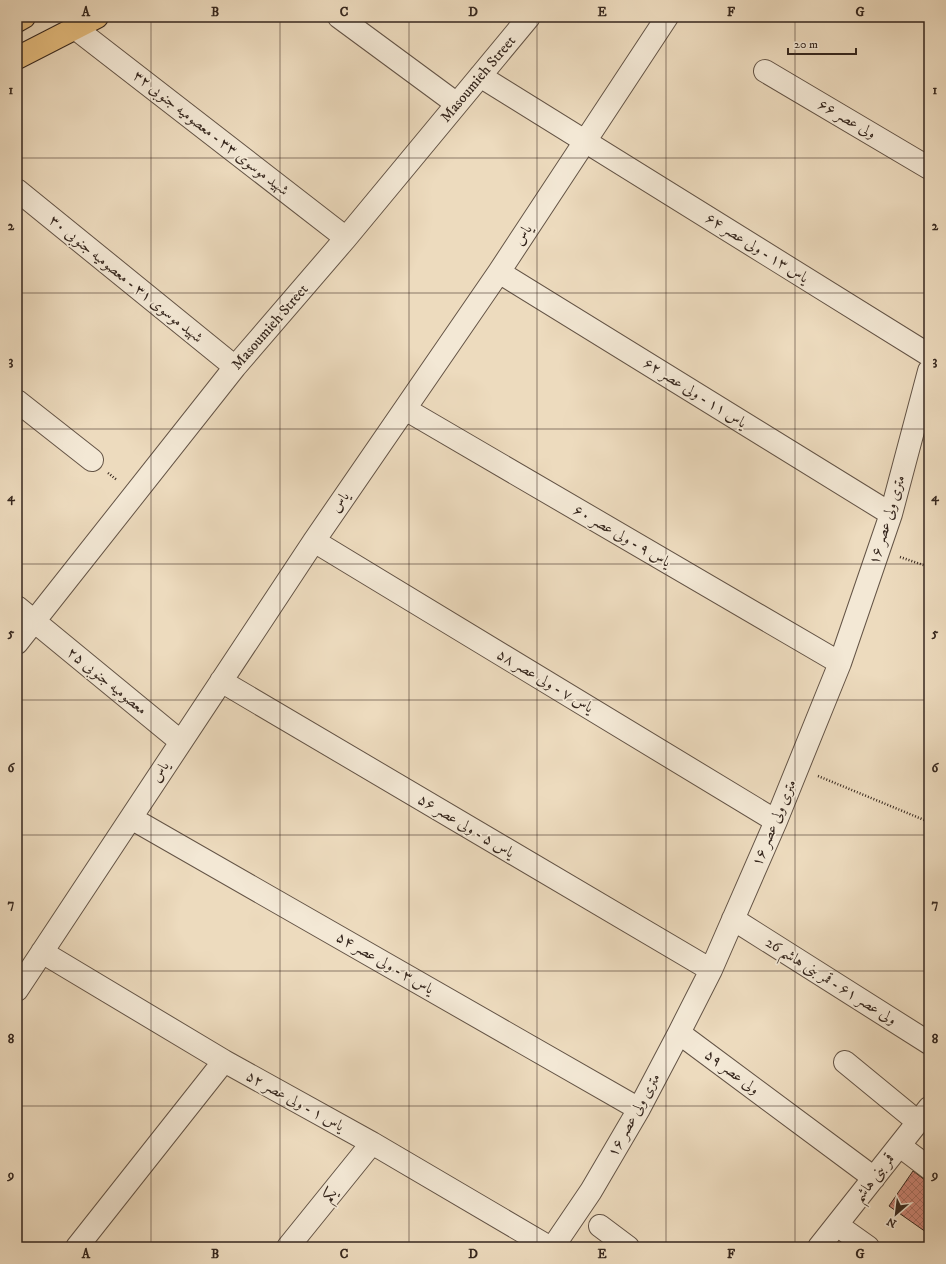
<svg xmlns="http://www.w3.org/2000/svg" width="946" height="1264" viewBox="0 0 946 1264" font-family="'IM FELL DW Pica',Amiri,serif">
  <defs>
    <pattern id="building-cross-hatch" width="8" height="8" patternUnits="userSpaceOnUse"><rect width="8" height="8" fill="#d0887a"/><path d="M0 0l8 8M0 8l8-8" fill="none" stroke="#aa6f63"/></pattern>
    <filter id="shadow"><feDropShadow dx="4.5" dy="2.5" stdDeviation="0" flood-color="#0004"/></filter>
  </defs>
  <rect width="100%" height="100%" fill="#eddbbe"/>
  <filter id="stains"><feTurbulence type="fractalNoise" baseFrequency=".005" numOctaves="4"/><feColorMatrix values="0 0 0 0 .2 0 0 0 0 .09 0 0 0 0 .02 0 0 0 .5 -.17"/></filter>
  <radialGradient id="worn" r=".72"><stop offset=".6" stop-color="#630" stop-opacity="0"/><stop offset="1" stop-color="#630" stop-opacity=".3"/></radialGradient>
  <path fill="url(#building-cross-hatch)" stroke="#36271e" filter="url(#shadow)" d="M913,1171L929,1183V1228L926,1232L889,1206Z"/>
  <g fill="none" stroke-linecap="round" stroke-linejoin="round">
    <defs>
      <path id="minor" d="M339,17L457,104
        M75,28L346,238
        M765,71L929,168
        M480,76L929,355
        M17,190L235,367
        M499,272L891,514
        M17,401L92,460
        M405,409L840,663
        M314,541L776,821
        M17,607L180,741
        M17,643L235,367L346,238L529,17
        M221,681L711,970
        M131,818L639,1109
        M733,919L929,1043
        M42,952L224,1061L372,1143L549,1247
        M17,990L314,541L499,272L667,17
        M679,1033L874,1178
        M845,1062L918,1122
        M900,1146L929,1168
        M837,1225L868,1247
        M600,1226L628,1247
        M77,1247L224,1061
        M288,1247L372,1143
        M553,1247L591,1191L639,1109L679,1033L711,970L776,821L840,663L891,514L929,371
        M819,1247L929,1108"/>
      <path id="major" d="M17,21L24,17
        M17,58L97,17"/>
    </defs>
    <use href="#minor" stroke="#645446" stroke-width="24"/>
    <use href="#major" stroke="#36271e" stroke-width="24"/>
    <path stroke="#36271e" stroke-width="2.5" stroke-dasharray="1 2" stroke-linecap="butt" d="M108,473L117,480
      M900,557L929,567
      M818,776L929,822"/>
    <use href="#minor" stroke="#f3e8d5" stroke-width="22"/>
    <use href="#major" stroke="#e6be7f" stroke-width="22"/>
  </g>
  <path fill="none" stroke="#36271e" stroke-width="1" stroke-opacity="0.55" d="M151,17V1247M280,17V1247M409,17V1247M537,17V1247M666,17V1247M795,17V1247M17,158H929M17,293H929M17,429H929M17,564H929M17,700H929M17,835H929M17,971H929M17,1106H929"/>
  <g text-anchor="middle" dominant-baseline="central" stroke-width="3.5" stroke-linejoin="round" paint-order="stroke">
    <g font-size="15" fill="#36271e" stroke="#f3e8d5">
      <text transform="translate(478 79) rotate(-50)">Masoumieh Street</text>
      <text transform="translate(847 119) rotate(30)">ولی عصر ۶۶</text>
      <text transform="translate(211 133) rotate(38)">شهید موسوی ۳۳ - معصومیه جنوبی ۳۲</text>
      <text transform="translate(523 235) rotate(-57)">یاس</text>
      <text transform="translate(757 248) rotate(32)">یاس ۱۳ - ولی عصر ۶۴</text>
      <text transform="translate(126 279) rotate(39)">شهید موسوی ۳۱ - معصومیه جنوبی ۳۰</text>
      <text transform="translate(270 327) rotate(-49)">Masoumieh Street</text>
      <text transform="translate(695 393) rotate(32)">یاس ۱۱ - ولی عصر ۶۲</text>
      <text transform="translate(340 502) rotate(-55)">یاس</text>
      <text transform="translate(887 520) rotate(-73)">۱۶ متری ولی عصر</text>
      <text transform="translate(622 536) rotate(30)">یاس ۹ - ولی عصر ۶۰</text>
      <text transform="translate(107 681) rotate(39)">معصومیه جنوبی ۲۵</text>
      <text transform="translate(545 681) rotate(31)">یاس ۷ - ولی عصر ۵۸</text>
      <text transform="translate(160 772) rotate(-58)">یاس</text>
      <text transform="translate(774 823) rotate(-67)">۱۶ متری ولی عصر</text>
      <text transform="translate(466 826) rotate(31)">یاس ۵ - ولی عصر ۵۶</text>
      <text transform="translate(385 963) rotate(30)">یاس ۳ - ولی عصر ۵۴</text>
      <text transform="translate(831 981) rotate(32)">ولی عصر ۶۱ - قمر بنی هاشم 26</text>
      <text transform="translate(732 1072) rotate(37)">ولی عصر ۵۹</text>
      <text transform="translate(295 1101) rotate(29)">یاس ۱ - ولی عصر ۵۲</text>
      <text transform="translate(634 1115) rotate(-61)">۱۶ متری ولی عصر</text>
      <text transform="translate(874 1178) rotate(-52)">قمر بنی هاشم</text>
      <text transform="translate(330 1195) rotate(-51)">یکم</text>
    </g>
  </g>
  <rect width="946" height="1264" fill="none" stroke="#eddbbe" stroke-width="44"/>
  <g transform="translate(896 1214) rotate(208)" stroke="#f3e8d5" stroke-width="3" paint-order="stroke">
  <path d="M0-3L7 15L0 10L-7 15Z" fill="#36271e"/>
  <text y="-6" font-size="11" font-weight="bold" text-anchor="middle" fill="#36271e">N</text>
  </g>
  <path d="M788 48v6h68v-6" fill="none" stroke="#36271e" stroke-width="2"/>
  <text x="794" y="48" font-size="12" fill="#36271e" stroke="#f3e8d5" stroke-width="3" paint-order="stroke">20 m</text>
  <rect x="22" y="22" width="902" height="1220" fill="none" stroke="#36271e" stroke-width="1.5"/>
  <g font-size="13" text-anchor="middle" font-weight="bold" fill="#36271e">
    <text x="86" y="16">A</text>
    <text x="215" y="16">B</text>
    <text x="344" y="16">C</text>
    <text x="473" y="16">D</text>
    <text x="602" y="16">E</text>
    <text x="731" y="16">F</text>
    <text x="860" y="16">G</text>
    <text x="11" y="94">1</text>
    <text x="935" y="94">1</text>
    <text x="11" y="230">2</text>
    <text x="935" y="230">2</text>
    <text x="11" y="365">3</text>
    <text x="935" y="365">3</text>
    <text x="11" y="501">4</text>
    <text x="935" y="501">4</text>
    <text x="11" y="637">5</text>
    <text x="935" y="637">5</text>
    <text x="11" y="772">6</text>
    <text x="935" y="772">6</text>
    <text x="11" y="908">7</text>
    <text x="935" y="908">7</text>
    <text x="11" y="1043">8</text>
    <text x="935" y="1043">8</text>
    <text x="11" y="1179">9</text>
    <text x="935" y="1179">9</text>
    <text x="86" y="1258">A</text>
    <text x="215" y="1258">B</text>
    <text x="344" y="1258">C</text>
    <text x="473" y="1258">D</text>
    <text x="602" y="1258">E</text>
    <text x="731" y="1258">F</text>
    <text x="860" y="1258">G</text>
  </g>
  <rect width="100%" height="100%" filter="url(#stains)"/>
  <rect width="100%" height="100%" fill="url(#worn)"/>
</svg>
